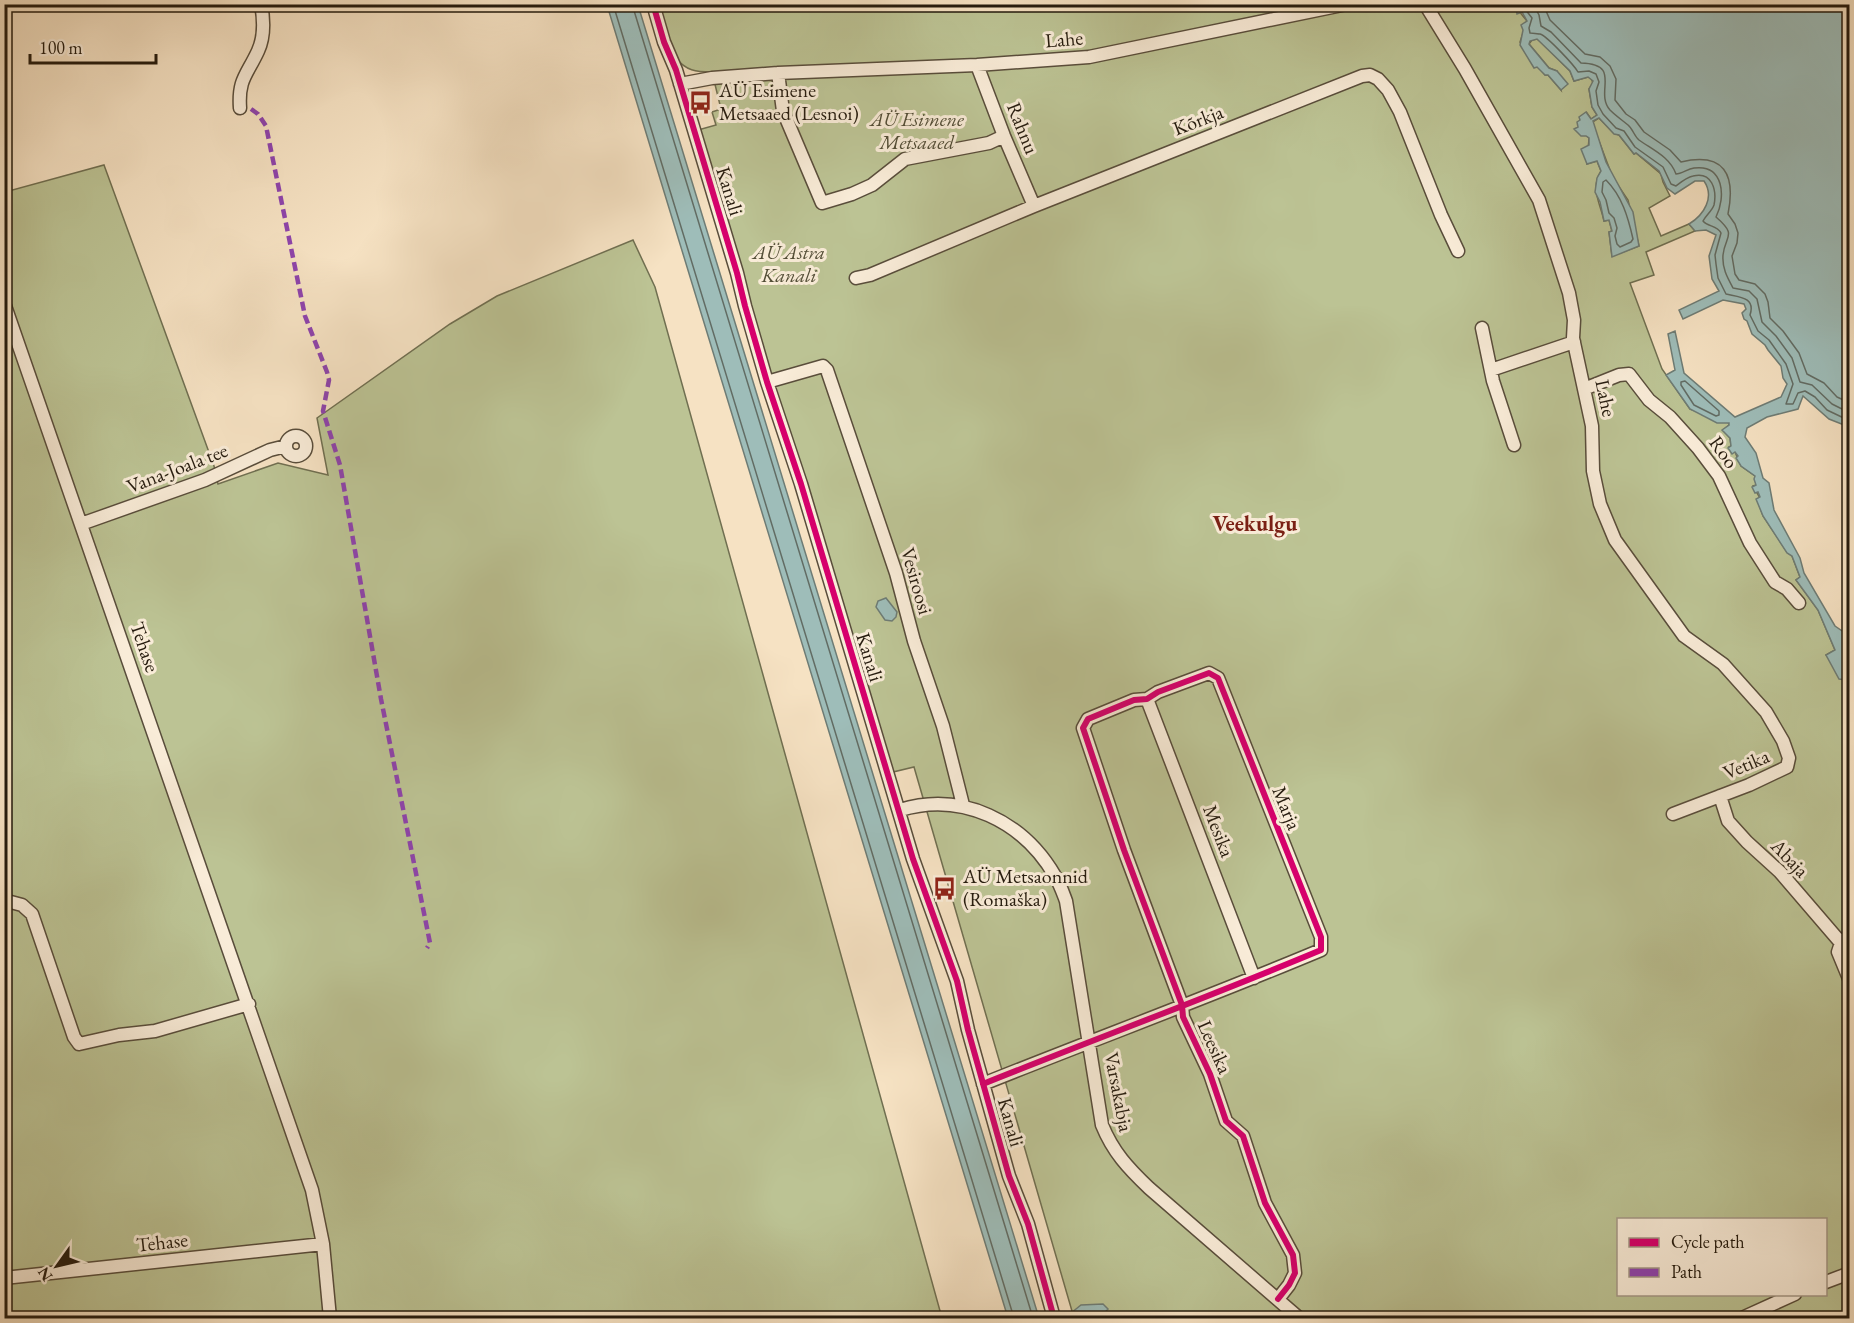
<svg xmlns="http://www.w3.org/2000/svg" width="1854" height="1323" viewBox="0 0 1854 1323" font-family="'EB Garamond',serif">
  <rect width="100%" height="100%" fill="#f6e2c3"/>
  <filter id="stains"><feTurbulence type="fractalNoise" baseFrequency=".00333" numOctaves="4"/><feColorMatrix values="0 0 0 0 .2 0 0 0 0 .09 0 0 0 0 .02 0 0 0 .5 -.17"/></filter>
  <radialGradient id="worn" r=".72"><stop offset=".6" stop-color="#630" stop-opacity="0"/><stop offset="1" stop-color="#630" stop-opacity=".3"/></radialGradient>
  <path fill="#bcc394" stroke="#706f51" stroke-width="1.5" fill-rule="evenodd" d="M658,5H1514L1527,21L1520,42L1545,75H1548L1561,90L1557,71L1549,68L1529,44L1532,40L1537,39L1541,42L1570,71L1574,81L1588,77L1591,78L1593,83L1589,89L1592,107L1597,115L1591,119L1587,113L1586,135L1589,138L1587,164L1597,161L1601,171C1590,189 1600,202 1604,221L1609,220L1612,231L1609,232L1612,256L1639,246L1628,200L1613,178L1594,128L1593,122L1599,118L1614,133L1619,135L1634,154L1636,153L1661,174L1663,182L1670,196L1649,208L1661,236L1689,224L1695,231L1646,252L1654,275L1630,283L1662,369L1690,409L1729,423V425L1723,430L1730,438L1731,446L1729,447L1735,452L1741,466L1755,476L1756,485L1753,486L1760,498L1757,499L1763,516L1787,552L1792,556L1800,577L1796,580L1818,610L1835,650L1826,655L1849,684V1318H1074L914,767L893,772L751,312L698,130L716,125L712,112L721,109L712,72C696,72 686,71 675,57ZM1618,1220H1826V1294H1618Z
    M104,165L214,466L218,484L278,463L328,475L317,418L450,324L497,296L633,240L655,287L942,1318H5V192Z"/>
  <path fill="#9ebdb9" stroke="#6e7c75" stroke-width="1.5" d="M607,5H638L1039,1318H1008Z
    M1514,5H1849V427L1829,419L1803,396L1798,409L1767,417L1747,428L1745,437L1756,453L1763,478L1769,483L1774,510L1800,558L1804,573L1835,626L1845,633L1849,646L1847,653L1849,658V694H1848L1847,680L1839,679L1826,655L1835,650L1818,610L1796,580L1800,577L1792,556L1787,553L1763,516L1756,499L1760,497L1758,492L1755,493L1752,487L1756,485L1754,479L1755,476L1741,466L1736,458L1738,456L1735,452L1732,454L1728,448L1731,446L1730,438L1722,430L1729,425V423H1717L1690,409L1666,375L1675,370L1668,334L1675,331L1684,373L1735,417L1781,397L1787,384L1783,378L1781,366L1768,350L1765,345L1752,334L1747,321L1744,319L1742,313L1746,309L1744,304L1723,300L1683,319L1679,310L1719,291L1712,279L1709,256L1716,235L1706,230L1695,231L1689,224C1704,215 1715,197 1704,181H1695L1675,194L1667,188L1659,171L1636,153L1634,154L1619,135L1614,134L1599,118L1593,121L1606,162L1633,212L1639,246L1612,257L1609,232L1612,231L1609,220L1604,221L1600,202L1595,192L1597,178L1601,171L1597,161L1587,164L1581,149L1589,145V138L1586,136H1581L1574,129L1578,127L1577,122L1580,120L1579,117L1586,112L1591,119L1597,115L1592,107L1589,89L1593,81L1588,77L1574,81L1570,71L1537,39L1530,41L1529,44L1549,68L1557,71L1568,84L1561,90L1548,75H1545L1537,67L1534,68L1520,45L1523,30L1521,25L1527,21L1522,12L1517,14L1516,7Z
    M886,598L897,612L896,617L892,621L885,620L876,607L878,601Z
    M1103,1304L1108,1309L1100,1318H1071V1313L1081,1305Z"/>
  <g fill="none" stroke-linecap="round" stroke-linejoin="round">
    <path stroke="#626c64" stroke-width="1.5" d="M613,4L1014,1318
      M632,4L1033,1318
      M1521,4L1532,18L1529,28L1530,33C1531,33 1539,34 1540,34C1547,36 1574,65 1578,72L1589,71L1596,74L1599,82L1596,91L1598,105L1603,114L1616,128L1624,131L1635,147L1663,167L1671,184L1676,186C1681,182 1687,177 1693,176C1712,171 1717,190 1714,205C1712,211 1706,215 1703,221C1708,227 1717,225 1721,233L1715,255L1716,264L1718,278L1726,294C1739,297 1756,297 1750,315L1758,331L1769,340L1786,364L1793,384L1786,404H1793L1798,393L1805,391L1815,397L1827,410L1850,421
      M1533,4L1539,15L1541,26L1551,32L1581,63C1623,64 1594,92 1610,110C1616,116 1622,120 1628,125C1633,129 1634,136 1639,140C1653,150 1670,157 1676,174C1682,174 1687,169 1694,168C1724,164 1726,197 1716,217C1738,236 1725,235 1723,255C1722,268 1727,277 1733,288L1749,291L1757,299L1762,322L1776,336L1792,358L1800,382L1812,385L1832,404L1850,413
      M1543,4L1550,20L1585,54L1600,57L1610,66L1616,79L1615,100L1626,114L1635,120L1644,132L1670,150L1681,162C1724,152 1736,174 1728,214L1735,224L1738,233L1737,243L1732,256L1735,274L1739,280L1755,284L1765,294L1768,302L1770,318L1783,331L1799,353L1807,374L1824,383L1837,397L1850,403
      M1606,180C1622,196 1628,217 1633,239L1631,242L1620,247L1617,244L1615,236L1617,228L1614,218L1609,213L1606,200L1602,192L1603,182Z
      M1685,381L1719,411V415L1716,416L1694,405L1681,385V382Z"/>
    <defs>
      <path id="minor" d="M653,4L664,42L676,70L737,273L745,306L767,382L801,484L913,859L957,981L968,1030L1009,1176L1028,1224L1054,1318
        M1425,4L1465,69L1539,200L1569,293L1574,320L1573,338L1592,426L1593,471L1600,504L1615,540L1684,636L1723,664L1766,712L1783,741L1789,758L1787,767L1749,785L1673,814
        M977,65L1004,136L1034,206
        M778,73L783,111L822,203L852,194L872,185L905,159L989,143L1004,136
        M680,84L712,78L778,73L977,65L1089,57L1347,4
        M240,108C238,79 247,75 258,51C265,36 264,20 261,4
        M856,278L870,275L1034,206L1362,76L1370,75L1378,79L1388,90L1400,112L1441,215L1458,251
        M4,303L312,1190L323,1244L330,1318
        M1482,328L1493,381L1514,445
        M1491,370L1574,342
        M767,382L823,366L827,370L896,573L914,641L943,726L963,805
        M1584,389L1619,375L1629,374L1649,400L1670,417L1698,448L1719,476L1750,543L1775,582L1787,589L1799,603
        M286 446a10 10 0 1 1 20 0a10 10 0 1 1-20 0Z
        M81,524L205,480L270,450L286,446
        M1147,699L1254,978
        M1720,796L1728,821L1747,842L1780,872L1841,943
        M900,810C962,791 1023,821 1055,876C1060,884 1063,893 1066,901L1102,1125C1113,1152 1128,1168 1149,1188L1299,1318
        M4,904L7,901L22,905L32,914L74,1037L79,1044L119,1035L155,1031L249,1004
        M1850,934L1841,943L1838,952L1850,981
        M983,1084C1095,1039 1209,997 1321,950V937L1218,678L1209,673L1158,692L1147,699L1134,700L1088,719L1083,728L1124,850L1182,1005L1183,1017L1210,1074L1226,1121L1243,1136L1265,1203L1293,1255L1295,1273L1289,1285L1278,1299
        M4,1278L323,1244
        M1826,1282L1850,1273
        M1742,1318L1795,1294"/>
    </defs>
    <use href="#minor" stroke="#594d3b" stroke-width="15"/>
    <use href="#minor" stroke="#f9ecd8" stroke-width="12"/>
    <path stroke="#8e44ad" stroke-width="4.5" stroke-dasharray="9 4.5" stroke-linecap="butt" d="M251,109L258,114L266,126L305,316L327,372L329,380L323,411L340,465L381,699L429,938L430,943L427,948"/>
    <defs>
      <path id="cycleway" d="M653,4L664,42L676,70L737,273L745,306L767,382L801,484L913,859L957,981L968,1030L1009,1176L1028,1224L1054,1318
        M983,1084C1095,1039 1209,997 1321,950V937L1218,678L1209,673L1158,692L1147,699L1134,700L1088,719L1083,728L1124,850L1182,1005L1183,1017L1210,1074L1226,1121L1243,1136L1265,1203L1293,1255L1295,1273L1289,1285L1278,1299"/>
    </defs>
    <use href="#cycleway" stroke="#f9ecd8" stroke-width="10"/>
    <use href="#cycleway" stroke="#d6006c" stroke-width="6"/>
  </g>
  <defs>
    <symbol id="bus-bare" viewBox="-9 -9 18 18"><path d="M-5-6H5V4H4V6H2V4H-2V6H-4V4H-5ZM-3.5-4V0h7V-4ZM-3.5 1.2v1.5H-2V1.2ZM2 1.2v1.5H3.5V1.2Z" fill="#8f2418" stroke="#f9ecd8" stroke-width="2.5" paint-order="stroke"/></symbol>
  </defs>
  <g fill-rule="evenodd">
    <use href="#bus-bare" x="684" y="86" width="33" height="33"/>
    <use href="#bus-bare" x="928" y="872" width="33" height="33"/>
  </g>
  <g text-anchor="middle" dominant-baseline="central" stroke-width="6" stroke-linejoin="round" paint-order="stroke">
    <g font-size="20" fill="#251b0e" stroke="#f9ecd8">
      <text transform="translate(1064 39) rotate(-5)">Lahe</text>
      <text transform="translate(1198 120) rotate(-21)">Kõrkja</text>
      <text transform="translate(1023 128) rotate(68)">Rahnu</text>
      <text transform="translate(730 191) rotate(73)">Kanali</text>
      <text transform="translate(1606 398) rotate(78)">Lahe</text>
      <text transform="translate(1724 452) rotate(54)">Roo</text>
      <text transform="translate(177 468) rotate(-21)">Vana-Joala tee</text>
      <text transform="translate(917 581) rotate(74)">Vesiroosi</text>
      <text transform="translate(145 647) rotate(71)">Tehase</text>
      <text transform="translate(870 657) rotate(73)">Kanali</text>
      <text transform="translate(1746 764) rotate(-23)">Vetika</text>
      <text transform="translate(1287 808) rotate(68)">Marja</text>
      <text transform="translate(1219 831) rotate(69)">Mesika</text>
      <text transform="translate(1790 858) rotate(46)">Abaja</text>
      <text transform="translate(1215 1047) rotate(66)">Leesika</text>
      <text transform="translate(1119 1092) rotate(79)">Varsakabja</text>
      <text transform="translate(1011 1122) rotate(74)">Kanali</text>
      <text transform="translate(162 1242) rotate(-6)">Tehase</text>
    </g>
    <g font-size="20" fill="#251b0e" stroke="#f9ecd8" text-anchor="start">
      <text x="719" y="90">AÜ Esimene<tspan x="719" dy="23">Metsaaed (Lesnoi)</tspan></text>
      <text x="963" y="876">AÜ Metsaonnid<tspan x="963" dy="23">(Romaška)</tspan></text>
    </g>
    <g font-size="20" font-style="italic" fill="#524d36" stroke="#f9ecd8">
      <text x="917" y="119">AÜ Esimene<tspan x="917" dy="23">Metsaaed</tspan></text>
      <text x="789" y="252">AÜ Astra<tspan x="789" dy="23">Kanali</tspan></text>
    </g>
    <g font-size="22" font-weight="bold" fill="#7a1f14" stroke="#f9ecd8">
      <text x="1255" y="523">Veekulgu</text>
    </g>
  </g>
  <rect width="1854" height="1323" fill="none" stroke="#f6e2c3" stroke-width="24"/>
  <rect x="6" y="6" width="1842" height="1311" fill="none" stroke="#251b0e" stroke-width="3"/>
  <rect x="12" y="12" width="1830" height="1299" fill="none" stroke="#251b0e" stroke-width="1.5"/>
  <rect x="1617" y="1218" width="210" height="78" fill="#f9ecd8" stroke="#a49887" stroke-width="1.5"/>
  <rect x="1629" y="1238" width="30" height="9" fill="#d6006c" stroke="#a49887" stroke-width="1.5"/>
  <text x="1671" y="1248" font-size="18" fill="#251b0e">Cycle path</text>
  <rect x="1629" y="1268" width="30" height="9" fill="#8e44ad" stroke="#a49887" stroke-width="1.5"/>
  <text x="1671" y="1278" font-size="18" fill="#251b0e">Path</text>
  <g transform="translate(57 1266) rotate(236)" stroke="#f9ecd8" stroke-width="4.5" paint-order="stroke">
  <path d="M0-4.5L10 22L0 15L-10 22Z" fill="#251b0e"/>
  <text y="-9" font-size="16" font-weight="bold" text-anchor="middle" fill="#251b0e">N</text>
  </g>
  <path d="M30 54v9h126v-9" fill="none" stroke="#251b0e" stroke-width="3"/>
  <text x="39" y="54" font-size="18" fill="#251b0e" stroke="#f9ecd8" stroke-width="4.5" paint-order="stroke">100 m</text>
  <rect width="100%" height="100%" filter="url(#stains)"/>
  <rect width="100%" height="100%" fill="url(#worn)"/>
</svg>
